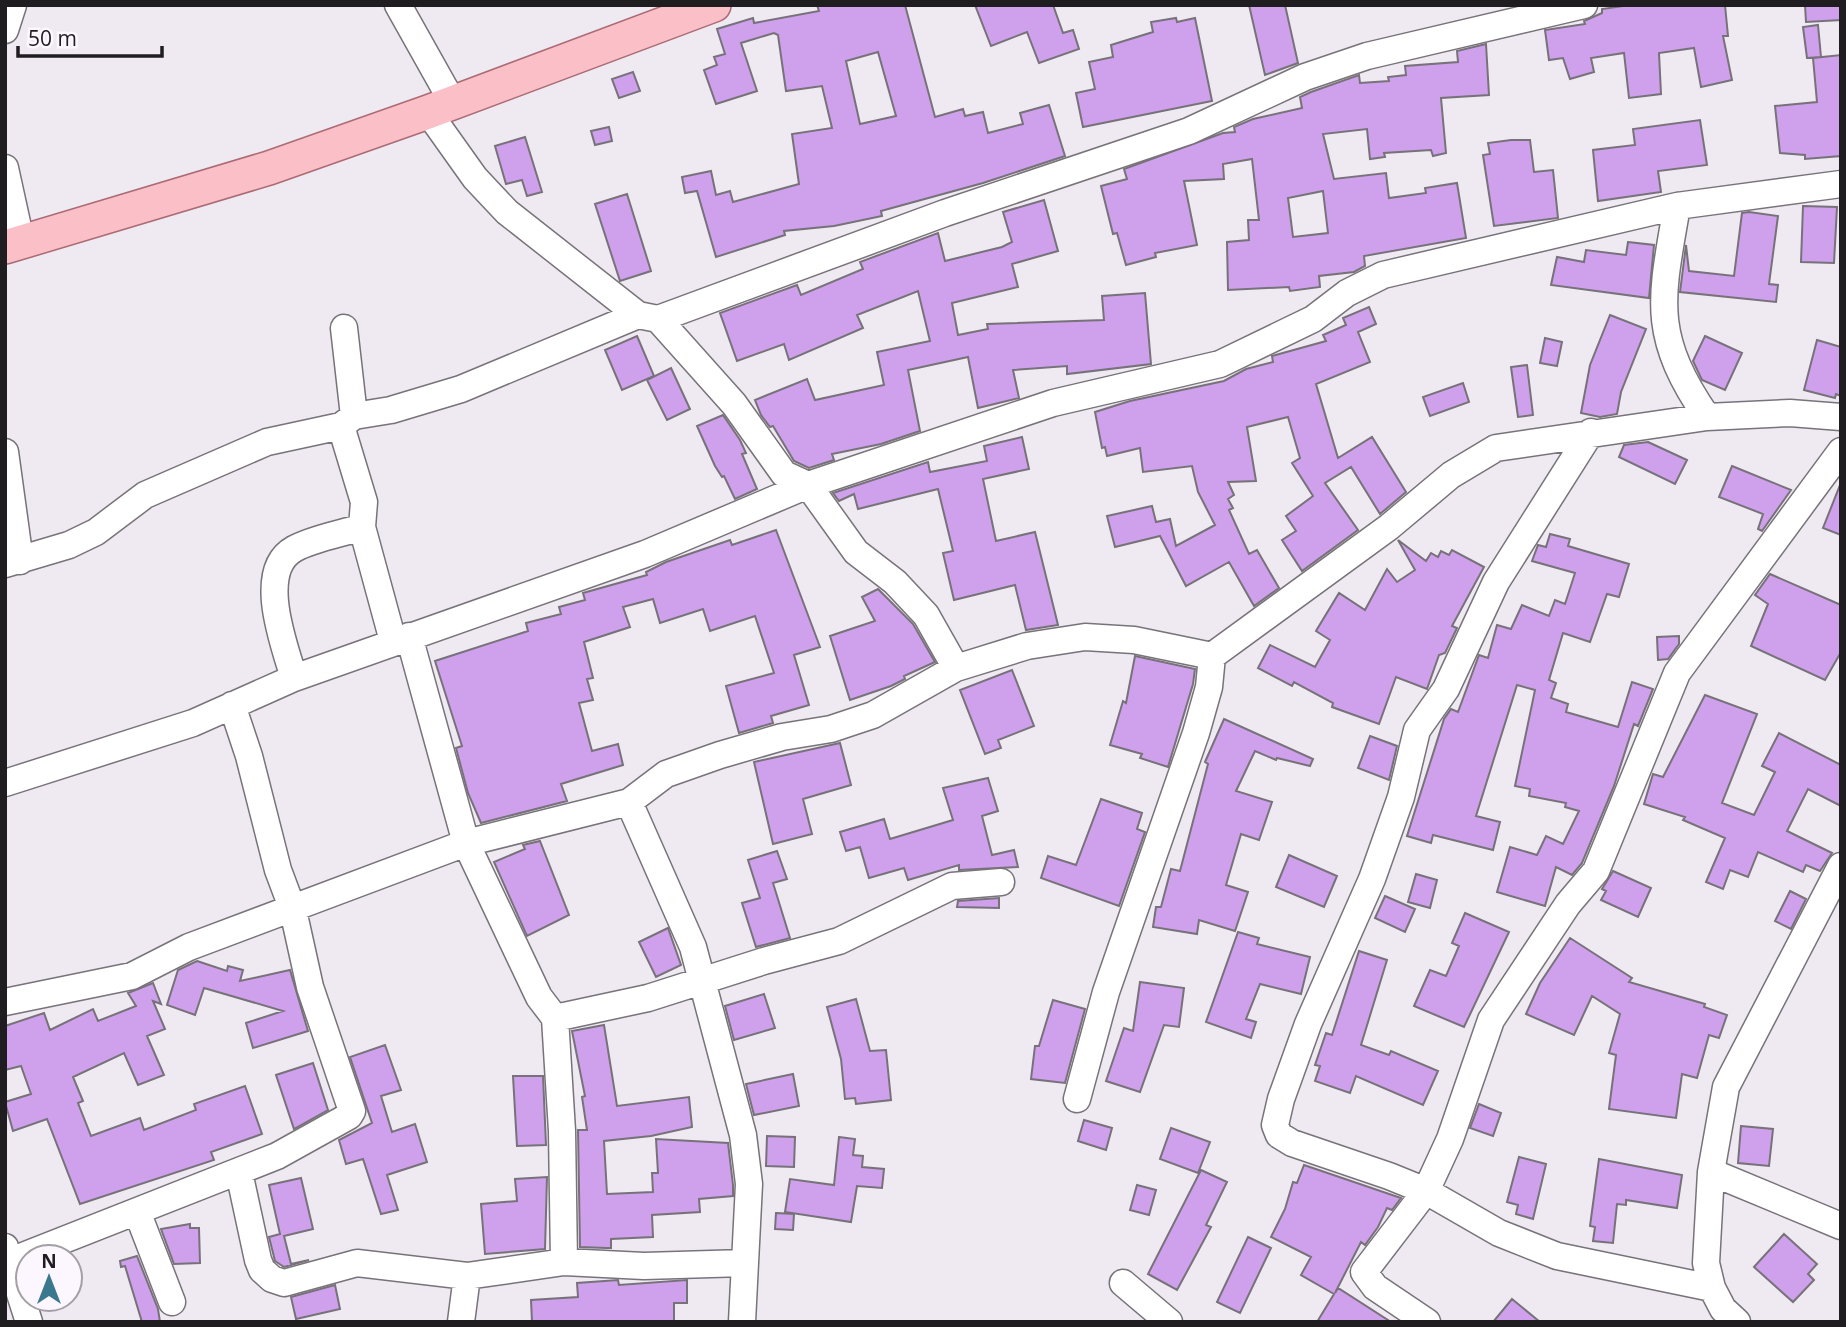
<svg xmlns="http://www.w3.org/2000/svg" width="1846" height="1327" viewBox="0 0 1846 1327" font-family="'Open Sans',sans-serif">
  <rect width="100%" height="100%" fill="#efe9f1"/>
  <path fill="#cfa1ec" stroke="#77727a" stroke-width="2" fill-rule="evenodd" d="M817,5H905L935,117L963,109L965,116L983,112L988,133L1023,124L1020,113L1049,105L1065,156L983,183L881,211L882,216L834,226L784,231L785,235L716,257L697,191L685,193L682,177L711,171L716,195L730,191L733,202L799,184L792,134L832,128L822,86L786,91L778,35L774,33L741,43L757,91L716,104L704,70L717,65L714,57L725,54L717,29L753,18L754,23L819,11ZM878,52L896,116L860,124L846,61Z
    M975,5H1053L1063,33L1073,30L1079,49L1039,63L1027,32L991,46Z
    M1249,5H1285L1298,63L1265,75Z
    M1630,5H1725L1728,36H1723L1732,80L1701,87L1694,48L1659,53L1661,94L1629,98L1624,53L1591,58L1594,72L1570,79L1563,58L1549,60L1545,30L1585,24L1584,21L1602,13V9Z
    M1805,5H1841V20L1806,22Z
    M1176,18L1177,22L1195,18L1212,101L1083,127L1076,93L1095,89L1089,62L1113,57L1111,45L1153,32L1151,22Z
    M1818,25L1821,57L1807,58L1803,27Z
    M1486,44L1489,95L1441,98L1446,153L1433,156L1431,150L1384,153L1385,157L1370,159L1367,129L1323,134L1334,179L1386,173L1389,198L1426,193L1425,188L1457,183L1466,238L1364,256L1365,266L1354,272L1319,276L1320,287L1290,291L1289,287L1228,290L1227,242L1249,240L1248,220H1259L1252,159L1223,164L1224,179L1184,181L1197,245L1155,253L1156,257L1126,265L1117,233L1113,234L1101,186L1127,179L1124,169L1223,133L1235,132L1234,127L1253,119L1302,108L1300,97L1311,92L1359,75L1360,83L1389,81L1388,77L1406,75L1405,66L1458,62L1457,51ZM1323,191L1328,233L1293,237L1288,198Z
    M1841,55V156L1805,159V155L1780,153L1775,106L1817,102L1813,58Z
    M633,72L640,91L619,98L612,79Z
    M1700,120L1707,165L1658,171L1661,192L1598,201L1593,150L1635,145L1633,129Z
    M609,127L612,141L595,145L591,131Z
    M525,137L542,192L527,196L522,180L506,184L495,146Z
    M1511,140H1530L1534,172L1553,170L1558,218L1494,226L1483,155L1490,154L1488,143Z
    M627,194L651,271L620,281L595,204Z
    M1044,200L1058,251L1012,264L1018,287L952,303L958,335L988,329L987,324L1104,320L1102,296L1145,293L1151,364L1067,374V366L1013,370L1019,398L978,408L968,357L908,370L920,431L881,444L832,454L834,460L809,468L794,461L773,426L770,427L761,415L755,400L807,379L815,400L884,385L877,352L930,341L918,291L857,315L863,328L789,360L784,344L737,361L720,313L797,285L801,295L863,269L860,262L938,233L945,261L1002,247L1012,242L1003,212Z
    M1803,206L1837,207L1834,263L1801,262Z
    M1749,212L1778,216L1769,284L1778,285L1776,302L1680,292L1686,245L1689,271L1734,276L1742,213Z
    M1628,242L1654,245L1649,298L1551,285L1557,257L1584,262L1586,250L1626,255Z
    M1369,307L1376,324L1358,332L1370,362L1316,384L1338,458L1372,437L1406,492L1380,514L1351,467L1325,483L1358,530L1302,571L1282,540L1296,531L1286,516L1313,496L1292,463L1300,458L1288,417L1247,427L1256,481L1228,482L1234,495L1228,499L1233,508L1229,510L1249,554L1257,550L1279,588L1254,606L1229,562L1186,586L1160,536L1115,547L1107,516L1152,506L1156,522L1170,519L1176,546L1215,525L1198,492L1192,466L1143,472L1140,448L1107,456L1105,447L1102,448L1095,412L1130,401L1224,381L1246,369L1273,362L1272,356L1326,341L1323,335L1346,325L1343,318Z
    M1610,315L1646,329L1621,392L1617,414L1600,417L1581,413L1590,365Z
    M637,336L654,376L622,390L605,350Z
    M1705,336L1742,353L1725,390L1702,380L1693,361Z
    M1545,338L1562,342L1557,366L1540,363Z
    M1817,340L1841,347V396L1836,394L1835,398L1804,390Z
    M1527,365L1533,415L1518,417L1511,367Z
    M671,368L690,409L667,420L647,380Z
    M1463,383L1469,402L1430,416L1423,397Z
    M723,415L740,440L746,453L742,454L757,489L735,499L724,476L722,477L715,466L697,426Z
    M1022,437L1029,469L983,479L996,541L1035,532L1058,625L1026,630L1015,585L954,600L943,553L953,551L938,489L858,509L854,494L839,501L833,493L928,462L930,472L987,461L984,446Z
    M1648,442L1687,460L1675,484L1619,457L1624,445Z
    M1732,466L1791,490L1762,531L1758,529L1763,514L1719,497Z
    M1840,485H1841V535L1823,528Z
    M776,530L820,647L794,655L809,705L771,716L773,723L739,733L726,686L774,673L755,616L710,631L703,609L660,623L653,599L623,607L630,627L584,642L593,678L587,679L593,700L579,703L592,751L618,744L623,765L561,784L567,801L481,823L468,793L456,748L462,746L435,661L528,631L526,623L561,614L559,607L585,600L583,593L647,575L646,572L666,562L730,540L732,545Z
    M1550,534L1570,539L1568,546L1629,564L1619,597L1607,594L1590,642L1563,633L1549,680L1556,683L1551,698L1568,704L1566,712L1618,727L1632,682L1653,689L1638,726L1634,724L1614,786L1582,863L1572,875L1556,867L1545,906L1497,892L1510,847L1537,855L1546,836L1563,844L1579,811L1565,807L1566,803L1529,796L1530,789L1515,786L1535,690L1517,685L1476,816L1500,822L1493,850L1433,835L1431,843L1407,836L1444,719L1451,709L1458,712L1479,655L1488,658L1497,625L1511,629L1522,605L1549,616L1555,600L1565,604L1575,573L1532,561L1538,545L1546,547Z
    M1398,540L1426,561L1431,553L1438,557L1441,551L1449,555L1452,550L1484,567L1452,626L1457,628L1445,653L1439,655L1427,689L1396,677L1379,724L1332,707L1333,703L1294,682L1292,686L1258,668L1270,645L1315,667L1330,640L1316,631L1339,593L1365,610L1387,569L1397,582L1415,570Z
    M1770,574L1841,605V652L1825,680L1751,646L1768,604L1755,595Z
    M878,589L913,624L935,662L904,676L905,679L891,686L850,700L830,636L875,621L862,597Z
    M1679,636V644L1668,659L1658,660L1657,637Z
    M1135,656L1195,669L1193,684L1168,767L1140,758L1142,754L1110,745L1123,701L1126,703Z
    M1012,670L1034,726L998,740L1001,748L985,754L960,690Z
    M1705,695L1757,714L1722,803L1754,815L1775,772L1762,766L1779,733L1841,765V806L1808,789L1787,831L1832,853L1820,871L1806,865L1803,872L1758,852L1748,877L1730,870L1723,889L1706,882L1725,838L1683,820L1685,817L1644,804L1653,774L1663,777Z
    M1224,719L1313,759L1310,766L1277,758L1276,760L1255,751L1236,791L1272,802L1259,840L1241,834L1226,885L1248,892L1235,931L1199,920L1197,934L1153,927L1156,907H1161L1171,869L1180,871L1208,764L1205,762Z
    M1370,736L1397,746L1389,780L1358,768Z
    M840,743L851,785L803,799L812,834L773,844L754,762Z
    M988,778L998,811L982,816L992,855L1014,850L1018,867L959,870V865L908,880L904,868L869,878L860,847L846,851L840,832L884,819L890,839L953,820L943,788Z
    M1101,799L1142,813L1137,829L1145,832L1119,906L1041,878L1048,856L1076,865Z
    M540,841L569,915L527,936L494,862L525,849L523,845Z
    M777,851L787,879L773,883L790,938L756,947L742,903L760,898L748,860Z
    M1289,855L1337,876L1324,907L1276,887Z
    M1613,871L1651,888L1638,917L1601,900L1606,891L1602,889Z
    M1416,874L1437,880L1430,908L1408,902Z
    M1790,891L1806,899L1791,929L1775,921Z
    M1385,896L1415,909L1405,932L1375,918Z
    M999,898V908L957,907L958,901Z
    M1465,913L1509,932L1464,1027L1414,1006L1430,970L1446,976L1459,946L1452,943Z
    M668,928L681,965L656,977L639,942Z
    M1238,932L1259,938L1257,944L1310,957L1301,994L1260,984L1246,1019L1256,1022L1251,1038L1206,1022Z
    M1570,938L1632,978L1629,982L1705,1004L1704,1007L1727,1015L1719,1038L1709,1035L1697,1078L1682,1074L1676,1118L1609,1109L1616,1055L1609,1053L1620,1014L1592,996L1574,1035L1526,1014L1540,983Z
    M1359,951L1387,960L1361,1045L1389,1055L1391,1051L1438,1071L1423,1105L1356,1076L1350,1093L1315,1081L1320,1066L1315,1065L1326,1033L1332,1035Z
    M197,961L227,971L228,966L243,970L240,981L290,970L308,1031L253,1048L246,1023L283,1011L204,988L195,1015L167,1005L178,970Z
    M1140,982L1184,988L1179,1027L1164,1025L1140,1092L1106,1081L1124,1028L1133,1031Z
    M153,983L161,1004L153,1001L165,1029L147,1036L164,1075L138,1085L124,1053L73,1077L83,1101L78,1103L91,1136L140,1118L144,1130L196,1110L194,1104L245,1086L262,1134L211,1152L214,1160L80,1204L47,1119L13,1131L5,1102L31,1094L21,1066L5,1070V1026L44,1013L50,1030L93,1009L98,1021L136,1006L128,993Z
    M764,994L775,1028L734,1040L725,1006Z
    M856,999L870,1051L886,1050L891,1100L856,1104L855,1098L845,1099L841,1059L827,1007Z
    M1053,1000L1085,1009L1065,1083L1031,1079L1035,1046H1039Z
    M604,1025L617,1106L689,1097L692,1127L651,1136L604,1141L607,1194L653,1192L652,1173H658L656,1139L728,1143L733,1185V1196L699,1199L700,1212L652,1215L653,1237L611,1239V1248H606L580,1247L578,1130H587L582,1097L585,1096L572,1031Z
    M385,1045L401,1090L381,1096L392,1132L415,1124L427,1162L387,1175L398,1210L381,1214L363,1159L346,1164L339,1140L372,1123L350,1057Z
    M313,1063L328,1110L294,1129L276,1075Z
    M793,1074L799,1106L754,1115L746,1084Z
    M513,1076H543L546,1145L517,1146Z
    M1479,1104L1501,1113L1493,1136L1470,1128Z
    M1084,1120L1112,1128L1106,1150L1078,1141Z
    M1741,1126L1773,1129L1769,1166L1738,1163Z
    M1171,1128L1210,1142L1198,1173L1160,1159Z
    M767,1136L795,1137L794,1167L766,1166Z
    M839,1137L855,1139L853,1155L863,1156L862,1167L884,1169L882,1188L857,1186L851,1222L785,1212L790,1179L834,1185Z
    M1519,1157L1546,1164L1533,1219L1516,1214L1518,1205L1507,1202Z
    M1599,1159L1682,1175L1677,1208L1626,1200V1205L1617,1204L1613,1243L1593,1241L1595,1227L1590,1226Z
    M1304,1165L1401,1198L1392,1210L1387,1208L1378,1227L1365,1245L1361,1242L1335,1293L1338,1288L1391,1322H1317L1334,1294L1301,1275L1311,1257L1271,1237L1285,1209L1293,1182L1297,1183Z
    M1201,1170L1227,1182L1206,1225L1211,1227L1177,1290L1148,1274Z
    M547,1177L545,1249L485,1254L481,1204L517,1201L515,1179Z
    M301,1178L313,1229L284,1236L291,1264L309,1260L284,1267L275,1261L269,1237L280,1234L269,1185Z
    M1137,1185L1156,1190L1149,1215L1130,1210Z
    M776,1213L794,1214L793,1230L775,1229Z
    M190,1224V1228H199L200,1263L174,1264L161,1229Z
    M1784,1234L1817,1264L1808,1274L1814,1280L1793,1302L1754,1267Z
    M1248,1237L1271,1248L1240,1313L1217,1302Z
    M137,1256L158,1309L160,1322H142L125,1266L121,1267L120,1261Z
    M618,1280L619,1285L687,1280V1303H674V1322H532L531,1300L578,1297L577,1283Z
    M335,1285L340,1309L296,1319L291,1297Z
    M1512,1299L1540,1322H1493Z"/>
  <g fill="none" stroke-linecap="round" stroke-linejoin="round">
    <defs>
      <path id="minor" d="M398,5L453,103
        M5,30L13,5
        M428,112L475,178L507,212L638,315L658,319L734,404L784,474L808,485L856,552L895,582L926,615L956,668
        M5,168L21,241
        M1677,206C1661,299 1650,334 1707,417
        M658,319L945,213L1189,131L1305,77L1367,56L1584,5
        M344,328L354,416
        M341,426L364,502L362,527L393,641
        M1591,432L1496,582L1446,689L1417,730L1401,797L1372,879L1308,1024L1281,1099L1275,1125L1279,1135L1292,1143L1389,1176L1426,1191L1499,1233L1557,1256L1712,1288
        M5,452L20,561
        M5,564L69,545L96,532L145,495L267,442L341,426L354,416L391,410L461,389L638,315
        M409,636L466,843L539,997L555,1018L562,1131L564,1262
        M294,678C285,647 255,571 294,549C314,538 341,534 362,527
        M5,783L193,723L294,678L645,554L808,485L1053,403L1220,364L1313,319L1347,293L1383,275L1677,206L1841,184
        M629,802L693,947L743,1135L749,1184L742,1322
        M5,1002L132,976L189,947L466,843L629,802L666,774L720,755L782,737L831,729L873,715L956,668L1027,646L1085,637L1134,640L1212,656L1389,527L1451,475L1496,448L1707,417L1790,413L1841,417
        M555,1018L648,998L764,961L839,941L952,886L1001,882
        M1077,1099L1106,992L1196,733L1209,687L1212,656
        M239,1172L258,1260L262,1270L272,1279L284,1283L357,1263L467,1276
        M1711,1172L1841,1226
        M138,1214L172,1302
        M5,1247L29,1322
        M5,1263L277,1156L349,1116L352,1111L310,987L293,910L278,870L249,756L232,705
        M1123,1283L1169,1322
        M461,1322L467,1276L564,1262L644,1266L745,1263
        M1427,1322L1375,1287L1364,1272L1426,1191L1450,1139L1491,1020L1568,904L1596,871L1677,673L1841,451
        M1737,1322L1723,1309L1712,1288L1706,1263L1711,1172L1726,1087L1841,866"/>
      <path id="major" d="M5,247L269,168L428,112L714,5"/>
    </defs>
    <use href="#minor" stroke="#787279" stroke-width="29"/>
    <use href="#major" stroke="#ab6b74" stroke-width="36"/>
    <use href="#minor" stroke="#fff" stroke-width="26"/>
    <use href="#major" stroke="#fabfc7" stroke-width="33"/>
  </g>
  <rect width="1846" height="1327" fill="none" stroke="#1f1d20" stroke-width="14"/>
  <g transform="translate(49 1278)"><circle r="33" fill="#fcf6fe" stroke="#a49fa5" stroke-width="2"/>
  <path d="M0-5L12 26L0 18L-12 26Z" fill="#39788d"/>
  <text y="-10" font-size="19" font-weight="bold" text-anchor="middle" fill="#1f1d20">N</text>
  </g>
  <path d="M18 46v10h144v-10" fill="none" stroke="#1f1d20" stroke-width="3.5"/>
  <text x="28" y="46" font-size="21" fill="#1f1d20" stroke="#fcf6fe" stroke-width="5" paint-order="stroke">50 m</text>
</svg>
